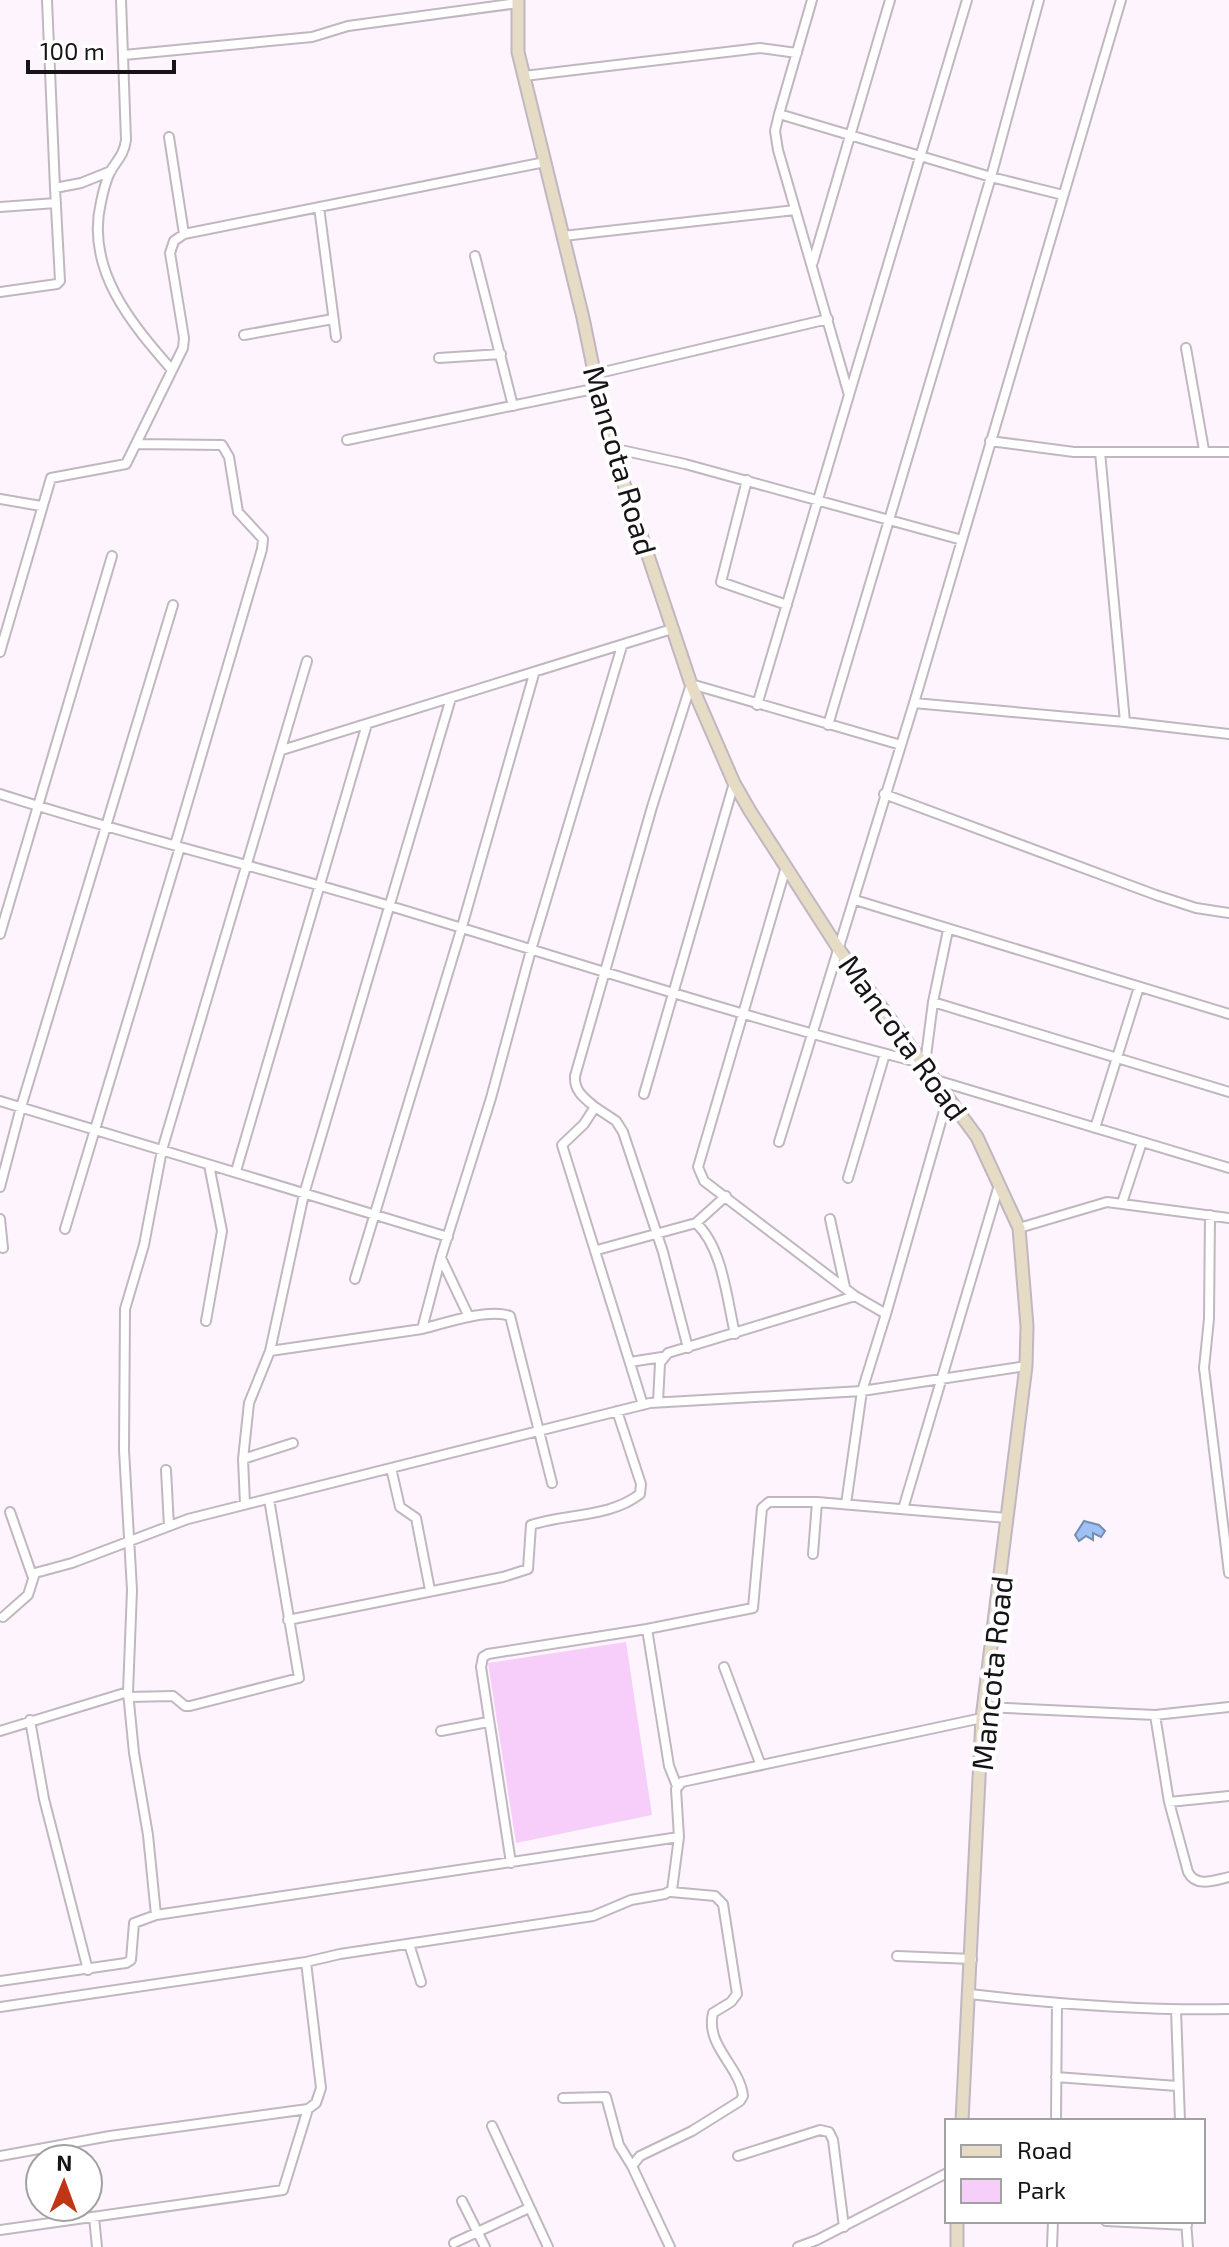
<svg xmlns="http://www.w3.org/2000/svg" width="1229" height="2247" viewBox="0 0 1229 2247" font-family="'Exo 2',sans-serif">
  <rect width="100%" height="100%" fill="#fdf4fe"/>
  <path fill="#f7cefa" d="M626,1642L652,1815L516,1843L488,1663Z"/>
  <path fill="#9dc1f3" stroke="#758db1" stroke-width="2" d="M1084,1521L1099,1525L1105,1531L1101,1537L1093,1533V1540L1086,1536L1079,1541L1075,1535Z"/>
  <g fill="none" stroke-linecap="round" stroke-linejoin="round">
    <defs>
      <path id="street" d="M47,0L55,188L81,183L111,171
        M121,0L126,140C124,155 117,160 110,172C106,181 103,192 101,202C85,269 131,323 172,370
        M812,0L779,114L991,177L1063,195
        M124,55L312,37L348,26L518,3
        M524,76L760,48L797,53
        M169,137L184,234
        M0,207L56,203
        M319,207L336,337
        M563,236L795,210
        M475,256L513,406
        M813,262L890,0
        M0,292L57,284L60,281L55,188
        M244,335L333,319
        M1186,348L1204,450
        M439,358L501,354
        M595,374L828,319
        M849,395L967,0
        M347,440L598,388
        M990,441L1074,452H1229
        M137,444L222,445L229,457L238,512L263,539L262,549L175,845
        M612,448L685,464L962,540
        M1100,452L1125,722
        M747,480L721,582L787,605
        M0,499L41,506
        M0,652L51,478L126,464L183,348L184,338L170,253L174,241L184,234L545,162
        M914,703L1125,722L1229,734
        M757,705L849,395L778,150L775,131L779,114
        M828,725L991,177L1039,0
        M282,750L672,629
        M0,794C129,836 261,867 390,906C568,960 745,1018 925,1064L933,1002L948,930
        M884,794L1156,895L1196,908L1229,913
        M786,867L698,1167L704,1181L855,1296L886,1314L862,1391L846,1504
        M855,900L1229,1014
        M0,934L112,556
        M933,1002L1229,1092
        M936,1080L1229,1168
        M644,1094L734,783
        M0,1101L448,1237
        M595,1107L616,1121L623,1132L663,1252L688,1348
        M1095,1128L1139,987
        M779,1142L914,703L1121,0
        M236,1171L367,724
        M848,1178L885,1054
        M0,1187L21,1107L173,605
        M1122,1203L1142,1142
        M1210,1215L1209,1319L1204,1368L1229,1573
        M0,1219L3,1248
        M830,1219L845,1287
        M696,1223L726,1196
        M1019,1228L1107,1202L1229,1218
        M65,1229L180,847
        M597,1250L696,1223C723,1248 727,1300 735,1334
        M441,1258L469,1317
        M355,1279L461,930L534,674
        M886,1314L948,1097
        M206,1321L222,1231L209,1165
        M422,1329C445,1323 489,1308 510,1316L552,1483
        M270,1351L422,1329L441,1257L491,1098L531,950L622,646
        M630,1362L662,1357
        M658,1402L660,1363L668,1353L855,1296
        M643,1405L562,1145L584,1124L595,1107C584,1098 574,1091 575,1076L652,807L691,684L901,745
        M243,1459L293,1443
        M391,1468L400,1507L416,1518L430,1590
        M166,1470L169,1526
        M245,1504L243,1459L249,1403L270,1351L304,1194L451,698
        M903,1509L999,1185
        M10,1512L32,1575
        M813,1554L817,1502
        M3,1617L28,1595L35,1573L72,1563L188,1519L650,1403L862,1391L1026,1366
        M288,1620L503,1577L528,1569L531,1525C567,1513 609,1518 640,1494L641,1484L617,1411
        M647,1629L753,1608L762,1508L769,1502H817L1007,1518
        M724,1667L760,1763
        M128,1692L134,1753L148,1835L156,1915
        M129,1697L173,1696L185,1706H190L299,1678L269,1499
        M984,1707L1155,1715L1229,1707
        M1155,1715L1169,1802L1188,1872C1196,1888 1215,1880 1229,1877
        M30,1720L44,1799L88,1970
        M0,1731L128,1692L132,1590L124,1450L125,1309L144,1245L162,1150L307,661
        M441,1731L488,1722
        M1169,1802L1229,1796
        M511,1863L481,1667L483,1657L488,1654L647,1629L669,1766L677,1786
        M409,1944L421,1982
        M897,1956L972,1959
        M0,1981L126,1963L131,1960L134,1923L156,1915L679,1837
        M970,1994C1056,2004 1142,2011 1229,2009
        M0,2007L306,1962
        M1176,2010L1180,2121
        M1056,2077L1177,2086
        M563,2098L606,2097L619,2145L632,2166
        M1056,2121L1057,2004
        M492,2126L548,2247
        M0,2156L110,2136L308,2109L316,2103L321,2088L306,1962L340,1954L593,1916L631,1900L665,1894L672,1890L679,1837L676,1789L682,1782L982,1718
        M738,2156L820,2130L829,2132L833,2140L844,2227
        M462,2201L485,2247
        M94,2217L97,2247
        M1106,2221L1187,2225
        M1186,2221L1188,2247
        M0,2230L283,2190L308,2109
        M454,2243L529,2208
        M670,2247L632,2166L640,2156L692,2131L740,2101L743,2096C740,2066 705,2046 713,2013L731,2002L737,1994L723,1904L715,1896L671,1892
        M798,2247L817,2240L947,2173
        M1052,2247L1053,2221"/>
      <path id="secondary" d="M518,0V52L583,318L606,430L691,684L734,783L750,811L840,951L977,1137L1019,1228L1027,1326L1026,1366L982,1718L962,2121
        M957,2247V2221"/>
    </defs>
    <use href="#street" stroke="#c0b7c0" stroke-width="12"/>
    <use href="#secondary" stroke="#c0b7c0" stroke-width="15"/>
    <use href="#street" stroke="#fff" stroke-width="8"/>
    <use href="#secondary" stroke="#e6dbc5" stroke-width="11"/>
  </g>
  <g text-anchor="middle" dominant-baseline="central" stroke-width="8" stroke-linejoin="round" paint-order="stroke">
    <g font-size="30" fill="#171417" stroke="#fff">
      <text transform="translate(621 460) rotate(74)">Mancota Road</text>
      <text transform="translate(904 1037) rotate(54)">Mancota Road</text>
      <text transform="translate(991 1673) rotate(-84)">Mancota Road</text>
    </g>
  </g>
  <rect x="945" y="2119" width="260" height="104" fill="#ffffff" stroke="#a2a1a2" stroke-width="2"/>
  <rect x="961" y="2145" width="40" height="12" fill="#e6dbc5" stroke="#a2a1a2" stroke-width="2"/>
  <text x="1017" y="2159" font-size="24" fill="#171417">Road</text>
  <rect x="961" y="2179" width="40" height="24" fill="#f7cefa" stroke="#a2a1a2" stroke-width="2"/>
  <text x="1017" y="2199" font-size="24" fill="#171417">Park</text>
  <g transform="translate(64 2183) rotate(1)"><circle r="38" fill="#ffffff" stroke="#a2a1a2" stroke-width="2"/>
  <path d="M0-6L14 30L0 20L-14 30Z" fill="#c03516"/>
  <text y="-12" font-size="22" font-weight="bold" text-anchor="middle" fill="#171417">N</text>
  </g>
  <path d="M28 60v12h146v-12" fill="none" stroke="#171417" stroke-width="4"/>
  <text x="40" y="60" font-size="24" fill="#171417" stroke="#ffffff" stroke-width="6" paint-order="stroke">100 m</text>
</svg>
